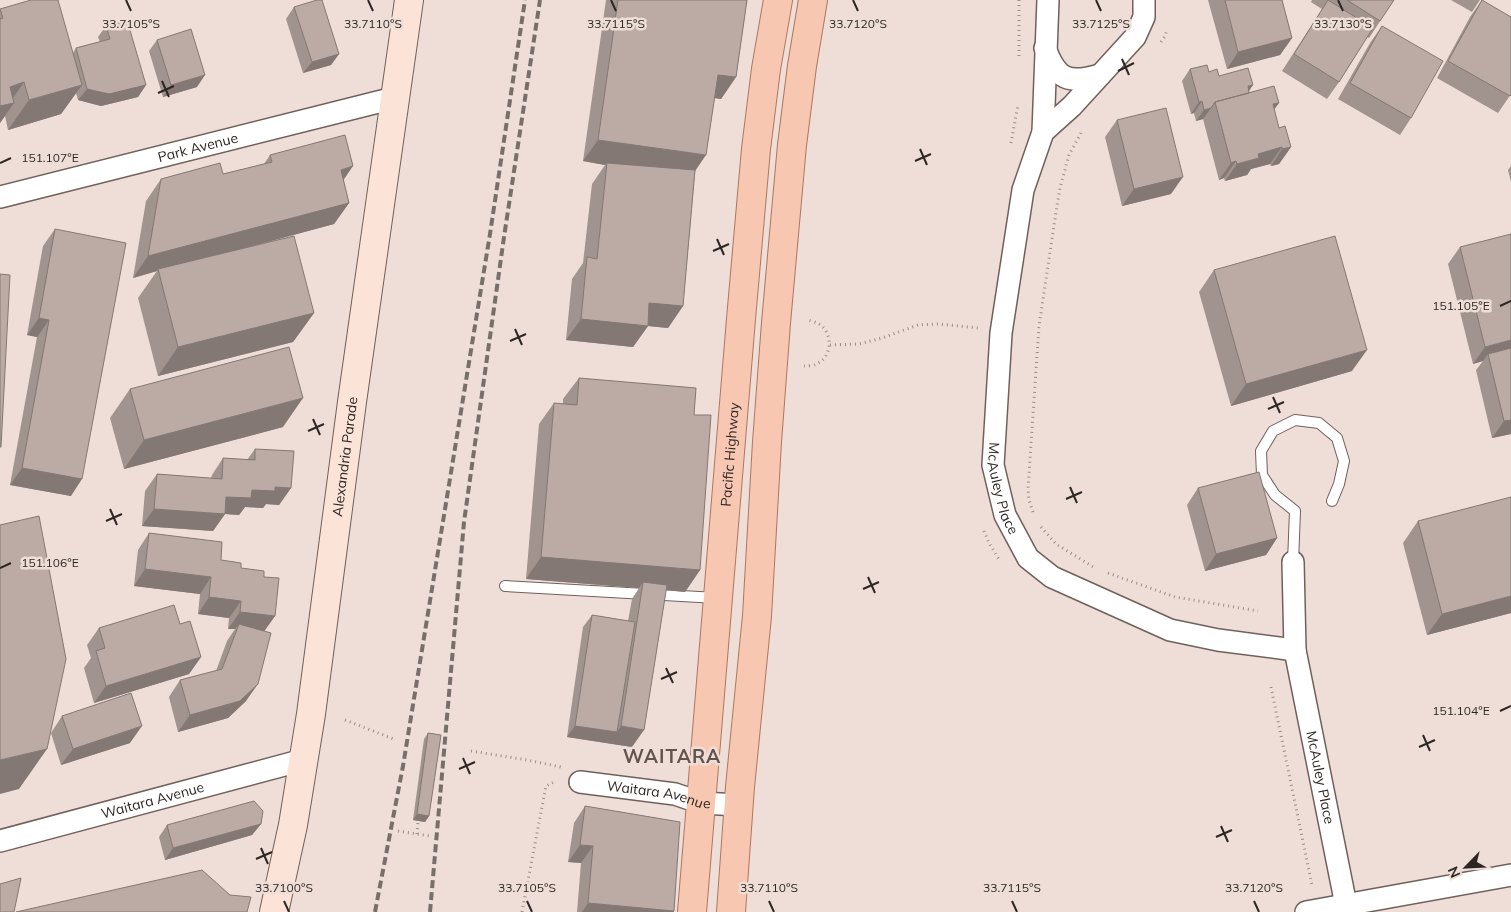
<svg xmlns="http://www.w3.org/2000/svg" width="1511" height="912" viewBox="0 0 1511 912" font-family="Mulish,sans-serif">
  <rect width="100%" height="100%" fill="#efded7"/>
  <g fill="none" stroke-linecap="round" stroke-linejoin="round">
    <defs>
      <path id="lane" d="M1293,562L1295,511L1275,495L1262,475L1261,451L1273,431L1295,420L1319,423L1337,438L1344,461L1339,484L1332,501
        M505,586L717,598"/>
      <g id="street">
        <path id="s1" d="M1048,0L1043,132L1023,190L1001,333L993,465L1005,515L1028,558L1052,577L1170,630L1218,640L1295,650"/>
        <path d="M1045,48C1057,80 1068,84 1100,75"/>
        <path d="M1043,132L1072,106L1135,37L1144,17V0"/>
        <path id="s2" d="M0,197L394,98"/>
        <path id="s3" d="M1293,562L1295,650L1346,905"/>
        <path id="s4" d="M580,782L675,794L701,803L739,805"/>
        <path id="s5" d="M0,841L303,760"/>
        <path d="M1306,912L1511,875"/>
      </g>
      <g id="secondary">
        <path id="s6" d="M274,912L293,825L311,714L352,402L409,0"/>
      </g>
      <g id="primary">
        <path id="s7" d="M692,912L741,319L756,149L766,69L778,0"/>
        <path d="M731,912L740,787L757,616L767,442L776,323L792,145L802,66L813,0"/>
      </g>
    </defs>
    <use href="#lane" stroke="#6f615a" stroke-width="12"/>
    <use href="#street" stroke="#6f615a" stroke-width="24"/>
    <use href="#secondary" stroke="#6f615a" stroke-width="30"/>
    <use href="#primary" stroke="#ad765e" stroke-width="30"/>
    <path stroke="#988c87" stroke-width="3" stroke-dasharray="1 4" stroke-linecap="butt" d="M1019,0V59
      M1161,42L1165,36L1167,30
      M1011,143L1018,105
      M830,345L859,344L882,338L918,325L939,324L978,328
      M804,366C807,366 813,366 816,364C832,358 834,333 819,324C816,322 811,321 808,320
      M1033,512L1029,500L1028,489L1039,326L1056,212L1060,188L1069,155L1081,133
      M1041,527L1056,544L1095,568
      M984,531L989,543L1000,561
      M1108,573L1175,597L1258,611
      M1271,687L1312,885
      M345,720L396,740
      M471,751L527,760L561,767
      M398,831L430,836
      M417,834L418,821
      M522,912L546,786L556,781"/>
    <use href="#lane" stroke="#fff" stroke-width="10"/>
    <use href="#street" stroke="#fff" stroke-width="21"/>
    <use href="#secondary" stroke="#fbe3d8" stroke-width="28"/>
    <use href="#primary" stroke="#f7c7b1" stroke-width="28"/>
    <path stroke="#796f6a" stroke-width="4" stroke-dasharray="8 4" stroke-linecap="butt" d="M375,912L403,766L490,234L525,0
      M430,912L464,522L504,237L540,0"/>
  </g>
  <path fill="#a1938d" d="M606,0H747L736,77L721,99L714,98L695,172L683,306L668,328L648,326L633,347L566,340L572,279L583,263L592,184L605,165L583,161Z
    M1208,0H1282L1292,38L1280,55L1227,69Z
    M1312,0H1394L1369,38L1367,37L1339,82L1327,99L1282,71L1322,9L1311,2Z
    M1451,0H1480L1472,12Z
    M1482,0L1511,94L1498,113L1437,78L1470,17Z
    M294,7L339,54L331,65L303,73L286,19Z
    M0,9L73,53L76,48L100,42L98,37L106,26L146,85L138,97L101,106L78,100L76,93L61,114L8,130L5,116L0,123Z
    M1382,26L1411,118L1400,135L1338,99L1370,43Z
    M157,40L197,87L163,97L149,51Z
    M1190,69L1209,72L1249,91V93L1279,103L1274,109L1279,128L1291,147L1279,164L1271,166L1270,164L1251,169L1247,175L1225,181L1224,178L1219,180L1203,119L1196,121L1194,113L1191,114L1182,81Z
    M1117,120L1171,194L1122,206L1105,137Z
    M270,155L343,180L349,203L334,224L253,246L314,313L293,342L158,376L138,298L157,271L133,278L146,201L161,179L223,174L264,164Z
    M1511,166V182L1508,170Z
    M55,229L71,496L10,485L37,337L27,335L43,246Z
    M1460,247L1511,434L1492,438L1476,370L1483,361L1473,364L1448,264Z
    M1214,270L1352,371L1231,406L1199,292Z
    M579,378L694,415L700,570L685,592L666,590L632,747L567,737L583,627L592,615L628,621L632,599L639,588L526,579L539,424L554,403L563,404V399Z
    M130,389L283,427L124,469L110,418Z
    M255,449L291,488L279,505L266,504L263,508L245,507L239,515L225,514L213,531L142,526L145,491L157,474L211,478L212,475L223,458L247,460Z
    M1198,488L1277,538L1266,555L1205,571L1187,505Z
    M1418,521L1511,613L1427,635L1403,543Z
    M149,533L264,577L275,616L264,631L246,701L228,718L178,732L169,697L180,680L216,671L227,641L235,629H228L229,618L198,614L200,594L134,586L138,550Z
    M180,624L201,657L189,674L94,703L84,668L91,658L87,645L99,628Z
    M62,716L130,743L61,765L51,733Z
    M428,733L429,816L425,822L413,820L424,739Z
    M585,806L674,911V912H577L581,863L568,862L574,823Z
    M261,824L252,835L165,860L159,837L167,825Z"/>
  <path fill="#837873" d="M1292,38L1280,55L1227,69L1238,52Z
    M339,54L331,65L303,73L312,62Z
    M205,75L197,87L163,97L171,85Z
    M718,75L736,77L721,99L703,96Z
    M24,82L9,104L14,103L0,123V101L10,87Z
    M82,85L61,114L8,130L29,100Z
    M146,85L138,97L101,106L78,100L87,89Z
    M1253,85L1245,97L1248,86Z
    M1202,101L1194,113L1191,114L1199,102Z
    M1279,103L1267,119L1273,104Z
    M1211,108L1203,119L1196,121L1204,110Z
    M598,140L706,155L691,177L607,163L605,165L583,161Z
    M1282,147L1270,164L1251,169L1247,175L1225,181L1237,164L1258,154Z
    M1291,147L1279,164L1271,166L1282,149Z
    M1236,161L1224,178L1219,180L1231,163Z
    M353,166L338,188L341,170Z
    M1183,177L1171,194L1122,206L1134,189Z
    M349,203L334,224L159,271L158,269L157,271L133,278L148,256Z
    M649,303L683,306L668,328L648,326L633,347L566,340L581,319Z
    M314,313L293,342L158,376L178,347Z
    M39,318L49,320L37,337L27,335Z
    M1511,340V354H1488L1483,361L1473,364L1485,347Z
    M1367,350L1352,371L1231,406L1246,384Z
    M303,398L283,427L124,469L144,440Z
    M1511,420V434L1492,438L1504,421Z
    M22,468L82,479L71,496L10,485Z
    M275,487L291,488L279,505L266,504L263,508L245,507L239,515L225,514L213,531L142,526L154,509L226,497L252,490Z
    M1277,538L1266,555L1205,571L1216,554Z
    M541,557L700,570L685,592L642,588L643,582L639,588L526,579Z
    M145,569L211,577L200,594L134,586Z
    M1511,596V613L1427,635L1442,614Z
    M209,597L241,601L229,618L198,614Z
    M240,612L275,616L263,633L239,624L235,629H228Z
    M201,657L189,674L94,703L106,686Z
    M258,684L246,701L228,718L178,732L190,715Z
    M142,726L130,743L61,765L73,749Z
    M575,726L617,732L621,726L644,730L632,747L567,737Z
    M47,749L19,789L0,794V760Z
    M417,814L429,816L425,822L413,820Z
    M261,824L252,835L165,860L173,848Z
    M580,845L593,846L581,863L568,862Z
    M588,903L674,911V912H582Z"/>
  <path fill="#bbaba4" stroke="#837873" d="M31,0H58L82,85L29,100L24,82L10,87L14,103L0,106V19L3,18L0,9Z
    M317,0H322L339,54L312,62L294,7Z
    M618,0H747L736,77L718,75L706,155L598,140Z
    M1225,0H1282L1292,38L1238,52Z
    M1328,0L1373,28L1339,82L1294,54Z
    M1347,0H1394L1380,21Z
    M1482,0L1511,17V94L1510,96L1448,61Z
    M127,20L146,85L109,94L87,89L76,48L110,39L106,26Z
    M1382,26L1443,61L1411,118L1350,83Z
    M191,29L205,75L171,85L157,40Z
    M1207,65L1209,72L1217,69L1219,76L1248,68L1253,85L1248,86L1249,93L1215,102L1211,108L1204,110L1202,101L1199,102L1190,69Z
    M1274,86L1279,103L1273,104L1279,128L1285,126L1291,147L1282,149V147L1258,154L1259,158L1237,164L1236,161L1231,163L1215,102Z
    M1166,108L1183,177L1134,189L1117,120Z
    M345,135L353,166L341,170L349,203L148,256L161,179L220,163L223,174L272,162L270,155Z
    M607,163L695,170L683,306L649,303L648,326L581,319L587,257L597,259Z
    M55,229L126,243L82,479L22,468L49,320L39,318Z
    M1511,234V340L1485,347L1460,247Z
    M294,236L314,313L178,347L158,269Z
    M1335,236L1367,350L1246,384L1214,270Z
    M0,274L10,275L1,447H0Z
    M289,347L303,398L144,440L130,389Z
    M1511,348V420L1504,421L1488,354Z
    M579,378L696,388L694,415H711L700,570L541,557L554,403L577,405Z
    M255,449L294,451L291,488L275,487V491L252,490L251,498L226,497L225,514L154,509L157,474L222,479L223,458L255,460Z
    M1259,472L1277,538L1216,554L1198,488Z
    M1511,497V596L1442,614L1418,521Z
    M39,516L66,659L47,749L0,760V525Z
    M149,533L222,542L221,560L241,563V568L264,571V577L279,578L275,616L240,612L241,601L209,597L211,577L145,569Z
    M643,582L667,585L644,730L621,726Z
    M174,605L180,624L190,621L201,657L106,686L96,651L105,648L99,628Z
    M592,615L635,622L617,732L575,726Z
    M239,624L271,633L258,684L240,701L190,715L180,680L222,669Z
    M131,693L142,726L73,749L62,716Z
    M428,733L441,735L429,816L417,814Z
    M254,801L263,811L261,824L173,848L167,825Z
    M585,806L680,822L674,911L588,903L593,846L580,845Z
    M202,870L230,895L251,897L247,912H16Z
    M21,878L14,912H0V884Z"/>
  <path fill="none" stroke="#2d2724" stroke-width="2" d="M126,0L131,11M368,0L373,11M611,0L616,11M853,0L858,11M1096,0L1101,11M1338,0L1343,11M1122,59L1129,75M1118,71L1134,63M162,81L169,97M158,93L174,86M920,149L927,165M915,161L931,154M0,163L11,158M717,239L724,255M713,251L729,244M1500,306L1511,301M515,329L522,345M510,341L526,334M1273,397L1280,413M1268,409L1284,402M313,419L320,435M308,431L324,424M1070,487L1077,503M1066,499L1082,492M110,509L117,525M106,521L122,514M0,568L11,563M868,577L875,593M863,589L879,582M666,668L673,683M661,679L677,672M1500,711L1511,706M1423,735L1430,751M1419,747L1435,740M463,758L470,774M459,769L475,762M1221,826L1228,842M1216,837L1232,830M261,848L268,864M256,859L272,852M284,901L289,912M527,901L532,912M769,901L774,912M1012,901L1017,912M1254,901L1259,912"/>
  <g text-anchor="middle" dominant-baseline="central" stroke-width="5" stroke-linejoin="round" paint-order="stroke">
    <g font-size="14" fill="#2d2724" stroke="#efded7">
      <text stroke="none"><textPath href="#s2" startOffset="204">Park Avenue</textPath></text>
      <text stroke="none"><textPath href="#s7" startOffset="459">Pacific Highway</textPath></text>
      <text stroke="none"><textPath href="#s6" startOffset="461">Alexandria Parade</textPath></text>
      <text stroke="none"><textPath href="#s1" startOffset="495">McAuley Place</textPath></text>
      <text stroke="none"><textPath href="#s3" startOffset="218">McAuley Place</textPath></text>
      <text stroke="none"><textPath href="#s4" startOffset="80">Waitara Avenue</textPath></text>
      <text stroke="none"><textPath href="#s5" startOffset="158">Waitara Avenue</textPath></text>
    </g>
    <g font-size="19" font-weight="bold" letter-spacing="1" fill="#61534d" stroke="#efded7">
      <text x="672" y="756">WAITARA</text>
    </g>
  </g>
  <g font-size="12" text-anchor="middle" fill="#2d2724" stroke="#efded7" stroke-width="5" stroke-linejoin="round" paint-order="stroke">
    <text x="1343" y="28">33.7130°S</text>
    <text x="131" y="28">33.7105°S</text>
    <text x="373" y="28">33.7110°S</text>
    <text x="616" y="28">33.7115°S</text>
    <text x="858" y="28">33.7120°S</text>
    <text x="1101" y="28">33.7125°S</text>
    <text x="50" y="162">151.107°E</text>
    <text x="1461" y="310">151.105°E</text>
    <text x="50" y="567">151.106°E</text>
    <text x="1461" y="715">151.104°E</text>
    <text x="284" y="892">33.7100°S</text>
    <text x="527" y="892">33.7105°S</text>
    <text x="769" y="892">33.7110°S</text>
    <text x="1012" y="892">33.7115°S</text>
    <text x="1254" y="892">33.7120°S</text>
  </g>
  <g transform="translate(1466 867) rotate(246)" stroke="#efded7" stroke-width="4" paint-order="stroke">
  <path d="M0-4L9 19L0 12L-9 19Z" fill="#2d2724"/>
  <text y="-8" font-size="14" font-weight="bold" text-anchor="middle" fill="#2d2724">N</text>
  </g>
</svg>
